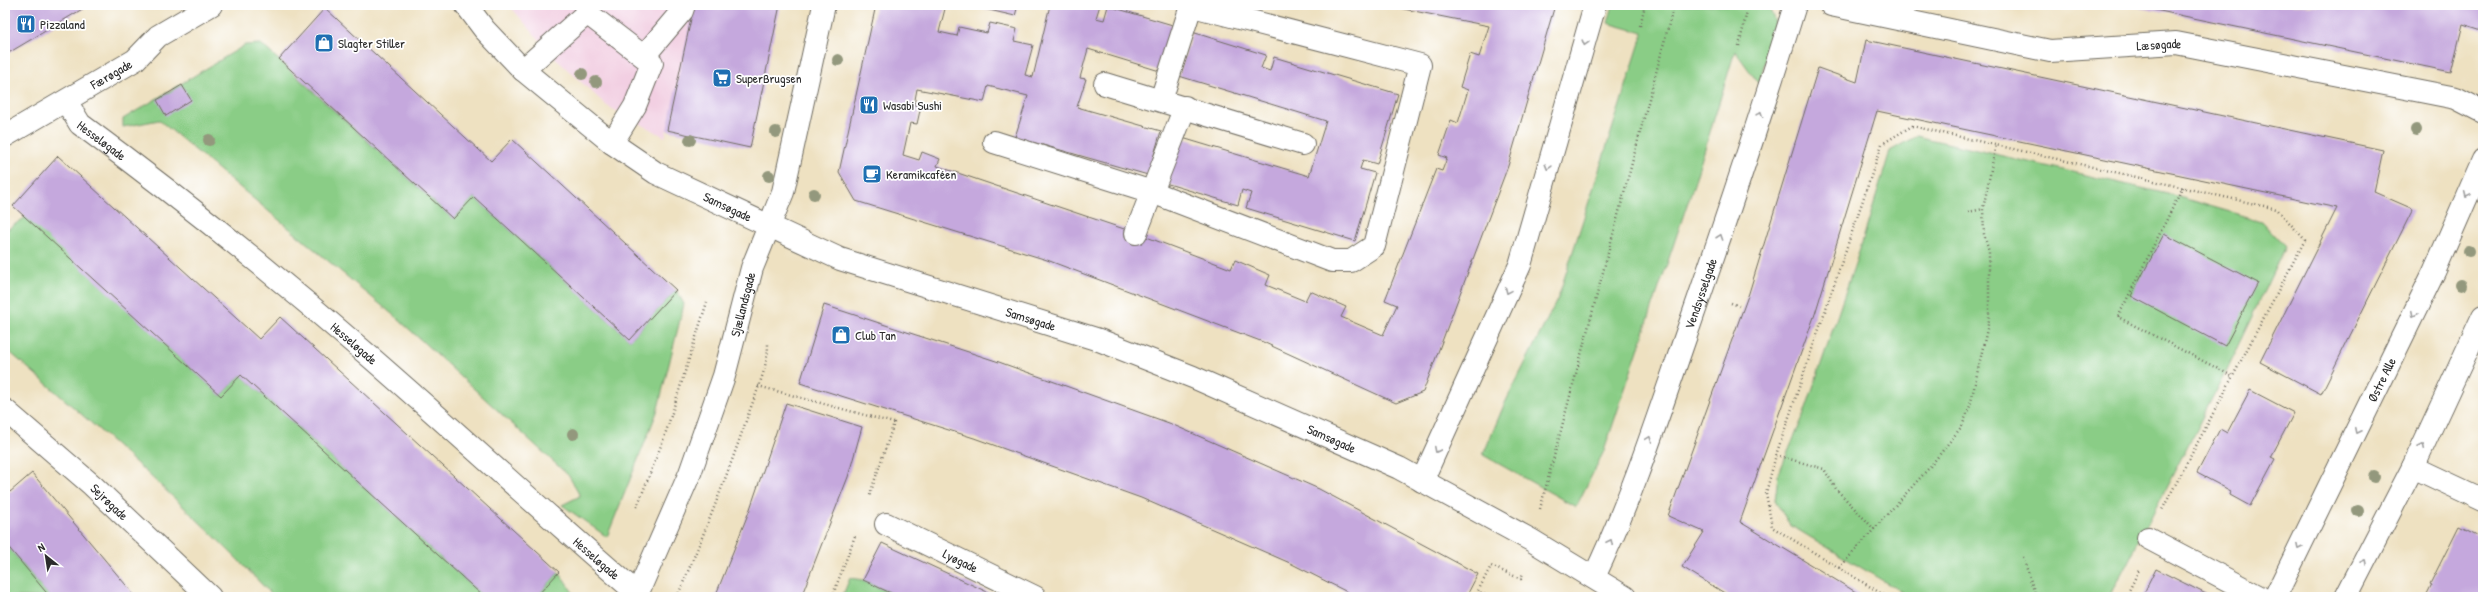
<svg xmlns="http://www.w3.org/2000/svg" width="2488" height="602" viewBox="0 0 2488 602" font-family="'Patrick Hand',sans-serif">
  <rect width="100%" height="100%" fill="#fff"/>
  <filter id="ink" filterUnits="userSpaceOnUse"><feTurbulence type="fractalNoise" baseFrequency=".025" numOctaves="2"/><feDisplacementMap in="SourceGraphic" scale="8" xChannelSelector="R" yChannelSelector="G"/><feConvolveMatrix kernelMatrix="1 2 1 2 8 2 1 2 1" color-interpolation-filters="sRGB"/></filter>
  <filter id="wash" filterUnits="userSpaceOnUse"><feTurbulence type="fractalNoise" baseFrequency=".012" numOctaves="4" result="noise"/><feDisplacementMap in="SourceGraphic" scale="16" xChannelSelector="R" yChannelSelector="G"/><feGaussianBlur stdDeviation="0.9" result="paint"/><feColorMatrix in="noise" values="0 0 0 0 0 0 0 0 0 0 0 0 0 0 0 0 0 1.4 0 .05"/><feComposite in="paint" operator="in"/></filter>
  <g filter="url(#wash)">
    <rect width="100%" height="100%" fill="#eee1c1"/>
    <path fill="#f2cfe2" d="M509,5H780L750,148L667,130L665,137L607,106L557,60Z"/>
    <path fill="#8acd86" stroke="#5a7c58" d="M1613,5H1768L1775,22L1759,84L1735,51L1694,184L1604,451L1576,507L1483,455L1504,405L1558,298L1643,33L1608,23Z
      M261,44L453,219L474,197L630,340L676,290L684,304L657,412L607,537L562,505L580,496L569,476L398,319L159,120L123,127V119L245,45Z
      M1916,136L2172,195L2261,221L2285,247L2223,377L2110,597H1910L1790,525L1775,501L1778,475L1803,417L1860,249L1890,151Z
      M26,217L221,396L241,375L484,597H274C190,508 98,428 5,348V231Z
      M5,543L50,597H5Z
      M559,572L576,597H536Z
      M850,578L863,580L899,597H842Z"/>
    <g id="blocks">
      <path fill="#c5a8dd" d="M5,5H89L5,55Z
        M694,5H780L750,148L667,130Z
        M876,5H946L939,32L957,36L959,27L987,33L990,23L1017,29L1014,41L1033,45L1025,75L1033,77L1050,5H1100L1096,18L1104,20L1108,6L1176,26L1163,72L1088,49L1080,78L1086,79L1077,107L1161,131L1148,175L1015,137L1028,96L988,86L984,102L917,89L914,105L921,106L917,124L910,123L903,155L919,160L922,152L940,159L937,166L1136,233L1231,269L1235,260L1270,275L1266,285L1305,301L1310,291L1346,307L1341,317L1383,335L1397,305L1385,300L1436,169L1442,171L1447,158L1439,155L1451,120L1458,123L1468,90L1460,87L1470,54L1479,57L1489,26L1384,5H1555L1508,166L1423,392L1396,403L1263,342L1047,260L856,201L839,172Z
        M986,5H1018L1015,16L985,9Z
        M2483,5L2482,30L2463,24L2451,72L2136,6Z
        M325,8L491,161L512,139L676,290L630,340L474,197L453,219L279,59Z
        M1192,32L1266,55L1261,68L1270,71L1274,57L1398,94L1377,164L1363,160L1360,169L1375,173L1355,241L1246,208L1251,193L1242,190L1238,205L1165,183L1179,137L1309,176L1326,121L1179,76Z
        M1866,40L2383,150L2374,192L2413,209L2321,394L2260,362L2337,208L1877,111L1815,314L1740,522L1864,597H1731L1682,567L1704,532L1668,516L1749,293L1818,68L1857,82Z
        M182,85L191,100L166,116L157,100Z
        M58,156L259,339L280,317L559,572L536,597H484L241,375L221,396L13,206Z
        M2164,234L2258,283L2225,346L2131,296Z
        M824,305L996,361L1169,423L1319,489L1478,574L1466,597H1357L1290,563L1141,498L974,438L800,383Z
        M2250,390L2294,413L2271,457L2275,459L2250,506L2230,495L2231,491L2197,473L2220,429L2227,433Z
        M786,403L862,427L848,477L801,597H715L750,509Z
        M32,473L136,597H50L5,543V486L10,492Z
        M2459,526L2483,538V597H2426L2432,585L2430,584Z
        M882,543L998,597H899L863,580Z
        M2156,569L2212,597H2142Z"/>
    </g>
  </g>
  <g filter="url(#ink)">
    <use href="#blocks" fill-opacity="0" stroke="#6f6b60" stroke-width="1"/>
    <g fill="none" stroke-linecap="round" stroke-linejoin="round">
      <defs>
        <g id="minor">
          <path id="s1" d="M466,5L484,29L523,70L612,143L656,173L840,259L1099,340L1193,377L1399,468L1531,540L1625,597"/>
          <path id="s2" d="M1831,5L2050,51L2176,43L2456,98L2483,112"/>
          <path d="M644,56L682,11L684,5"/>
          <path d="M523,70L587,13L652,63L635,106L612,143"/>
          <path d="M1105,84L1303,144"/>
          <path d="M1161,100L1191,6"/>
          <path id="s3" d="M66,101L80,124C179,197 276,275 369,356C459,434 547,516 638,594"/>
          <path id="s4" d="M5,136L135,60L158,36L211,5"/>
          <path d="M994,142L1152,192L1332,261H1351L1374,246L1420,65L1189,5"/>
          <path d="M1136,233L1185,107"/>
          <path id="s5" d="M5,410L92,485L210,597"/>
          <path d="M2413,467L2483,500"/>
          <path d="M1422,481L1520,265L1595,5"/>
          <path id="s6" d="M886,524L1035,597"/>
          <path d="M2148,538L2260,597"/>
          <path id="s7" d="M1594,577C1630,502 1656,422 1683,344C1722,232 1760,119 1795,5"/>
          <path id="s8" d="M636,597L690,473L724,376L752,268L783,192L824,5"/>
          <path id="s9" d="M2275,597L2434,272L2483,160"/>
          <path d="M2346,597L2413,467L2483,316"/>
        </g>
      </defs>
      <use href="#minor" stroke="#6f6b60" stroke-width="24"/>
      <path stroke="#6f6b60" stroke-width="2.5" stroke-dasharray="1 3" stroke-linecap="butt" d="M1640,26L1645,5
        M1739,46L1747,11
        M2183,187L2118,317L2232,376
        M1968,212L1983,209
        M1731,303L1739,306
        M758,386L894,423L869,497
        M1776,455L1824,469L1836,489L1874,529
        M637,507L664,438L707,302
        M1540,509L1674,5
        M2023,557L2036,597
        M1839,568L1929,468L1962,426L1970,406L1989,320V252L1984,234L1983,209L1996,145
        M677,597C703,537 726,479 747,418C755,395 768,368 768,344
        M832,597L855,536
        M1488,597L1478,591L1491,566L1521,579L1523,573
        M1887,597L1772,527L1766,493L1776,455L1882,144L1912,126L2277,209L2305,240L2162,510
        M2126,597L2139,570"/>
      <use href="#minor" stroke="#fff" stroke-width="22"/>
    </g>
    <g fill="#93987d">
      <circle cx="838" cy="60" r="6"/>
      <circle cx="582" cy="74" r="6"/>
      <circle cx="596" cy="82" r="6"/>
      <circle cx="2416" cy="130" r="6"/>
      <circle cx="776" cy="132" r="6"/>
      <circle cx="209" cy="140" r="6"/>
      <circle cx="690" cy="140" r="6"/>
      <circle cx="769" cy="176" r="6"/>
      <circle cx="814" cy="194" r="6"/>
      <circle cx="2469" cy="251" r="6"/>
      <circle cx="2461" cy="285" r="6"/>
      <circle cx="573" cy="434" r="6"/>
      <circle cx="2374" cy="477" r="6"/>
      <circle cx="2358" cy="511" r="6"/>
    </g>
    <defs><path id="oneway-chevron" d="M-2-3.5L2.5 0L-2 3.5" fill="none" stroke-width="1.6" stroke-linecap="round" stroke-linejoin="round"/></defs>
    <g stroke="#a0a0a0">
      <use href="#oneway-chevron" transform="translate(1585 43) rotate(106)"/>
      <use href="#oneway-chevron" transform="translate(1760 114) rotate(-72)"/>
      <use href="#oneway-chevron" transform="translate(1548 167) rotate(106)"/>
      <use href="#oneway-chevron" transform="translate(2467 195) rotate(114)"/>
      <use href="#oneway-chevron" transform="translate(1720 237) rotate(-71)"/>
      <use href="#oneway-chevron" transform="translate(1508 291) rotate(114)"/>
      <use href="#oneway-chevron" transform="translate(2414 314) rotate(116)"/>
      <use href="#oneway-chevron" transform="translate(2357 431) rotate(116)"/>
      <use href="#oneway-chevron" transform="translate(1649 439) rotate(-70)"/>
      <use href="#oneway-chevron" transform="translate(2422 446) rotate(-65)"/>
      <use href="#oneway-chevron" transform="translate(1437 450) rotate(117)"/>
      <use href="#oneway-chevron" transform="translate(1610 542) rotate(-65)"/>
      <use href="#oneway-chevron" transform="translate(2299 547) rotate(116)"/>
      <use href="#oneway-chevron" transform="translate(2364 562) rotate(-63)"/>
    </g>
  </g>
  <defs>
    <symbol id="restaurant-square" viewBox="-11 -11 22 22"><rect x="-9" y="-9" width="18" height="18" rx="4" fill="#1f6fb2" stroke="#fff"/><path d="M-5-6h1v4h1v-4h1v4h1v-4h1v5L-1.5 .5V6h-2V.5L-5-1ZM5-6V6H3V1.5H1.5Q1.5-4 5-6Z" fill="#fff"/></symbol>
    <symbol id="shop-square" viewBox="-11 -11 22 22"><rect x="-9" y="-9" width="18" height="18" rx="4" fill="#1f6fb2" stroke="#fff"/><path d="M-5-2.5h2.3a2.7 3.5 0 0 1 5.4 0H5L5.5 6h-11ZM-1.5-2.5h3a1.5 2.3 0 0 0-3 0Z" fill="#fff"/></symbol>
    <symbol id="supermarket-square" viewBox="-11 -11 22 22"><rect x="-9" y="-9" width="18" height="18" rx="4" fill="#1f6fb2" stroke="#fff"/><path d="M-6-5.5h2.5l.6 2H6L4.5 2H-2.5L-4.4-4H-6ZM-1.5 3.2a1.3 1.3 0 1 0 .1 0ZM3 3.2a1.3 1.3 0 1 0 .1 0Z" fill="#fff"/></symbol>
    <symbol id="cafe-square" viewBox="-11 -11 22 22"><rect x="-9" y="-9" width="18" height="18" rx="4" fill="#1f6fb2" stroke="#fff"/><path d="M-5.5-4.5H6V0H3Q3 3.5 0 3.5H-2.5Q-5.5 3.5-5.5 0ZM3-3.2v2h1.7v-2ZM-6 4.5H4V6H-6Z" fill="#fff"/></symbol>
  </defs>
  <g fill-rule="evenodd">
    <use href="#restaurant-square" x="15" y="13" width="22" height="22"/>
    <use href="#shop-square" x="313" y="32" width="22" height="22"/>
    <use href="#supermarket-square" x="711" y="67" width="22" height="22"/>
    <use href="#restaurant-square" x="858" y="94" width="22" height="22"/>
    <use href="#cafe-square" x="861" y="163" width="22" height="22"/>
    <use href="#shop-square" x="830" y="324" width="22" height="22"/>
  </g>
  <g text-anchor="middle" dominant-baseline="central" stroke-width="3.5" stroke-linejoin="round" paint-order="stroke">
    <g font-size="13" fill="#2b2b2b" stroke="#fff" text-anchor="start">
      <text x="40" y="24">Pizzaland</text>
      <text x="338" y="43">Slagter Stiller</text>
      <text x="736" y="78">SuperBrugsen</text>
      <text x="883" y="105">Wasabi Sushi</text>
      <text x="886" y="174">Keramikcaféen</text>
      <text x="855" y="335">Club Tan</text>
    </g>
    <g font-size="13" fill="#2b2b2b" stroke="#fff">
      <text stroke="none"><textPath href="#s2" startOffset="333">Læsøgade</textPath></text>
      <text stroke="none"><textPath href="#s4" startOffset="123">Færøgade</textPath></text>
      <text stroke="none"><textPath href="#s3" startOffset="54">Hesseløgade</textPath></text>
      <text stroke="none"><textPath href="#s1" startOffset="334">Samsøgade</textPath></text>
      <text stroke="none"><textPath href="#s7" startOffset="303">Vendsysselgade</textPath></text>
      <text stroke="none"><textPath href="#s8" startOffset="312">Sjællandsgade</textPath></text>
      <text stroke="none"><textPath href="#s1" startOffset="658">Samsøgade</textPath></text>
      <text stroke="none"><textPath href="#s3" startOffset="378">Hesseløgade</textPath></text>
      <text stroke="none"><textPath href="#s9" startOffset="242">Østre Alle</textPath></text>
      <text stroke="none"><textPath href="#s1" startOffset="982">Samsøgade</textPath></text>
      <text stroke="none"><textPath href="#s5" startOffset="139">Sejrøgade</textPath></text>
      <text stroke="none"><textPath href="#s3" startOffset="702">Hesseløgade</textPath></text>
      <text stroke="none"><textPath href="#s6" startOffset="83">Lyøgade</textPath></text>
    </g>
  </g>
  <rect width="2488" height="602" fill="none" stroke="#fff" stroke-width="20"/>
  <g transform="translate(46 556) rotate(330)" stroke="#ffffff" stroke-width="3" paint-order="stroke">
  <path d="M0-3L7 15L0 10L-7 15Z" fill="#2b2b2b"/>
  <text y="-6" font-size="11" font-weight="bold" text-anchor="middle" fill="#2b2b2b">N</text>
  </g>
</svg>
